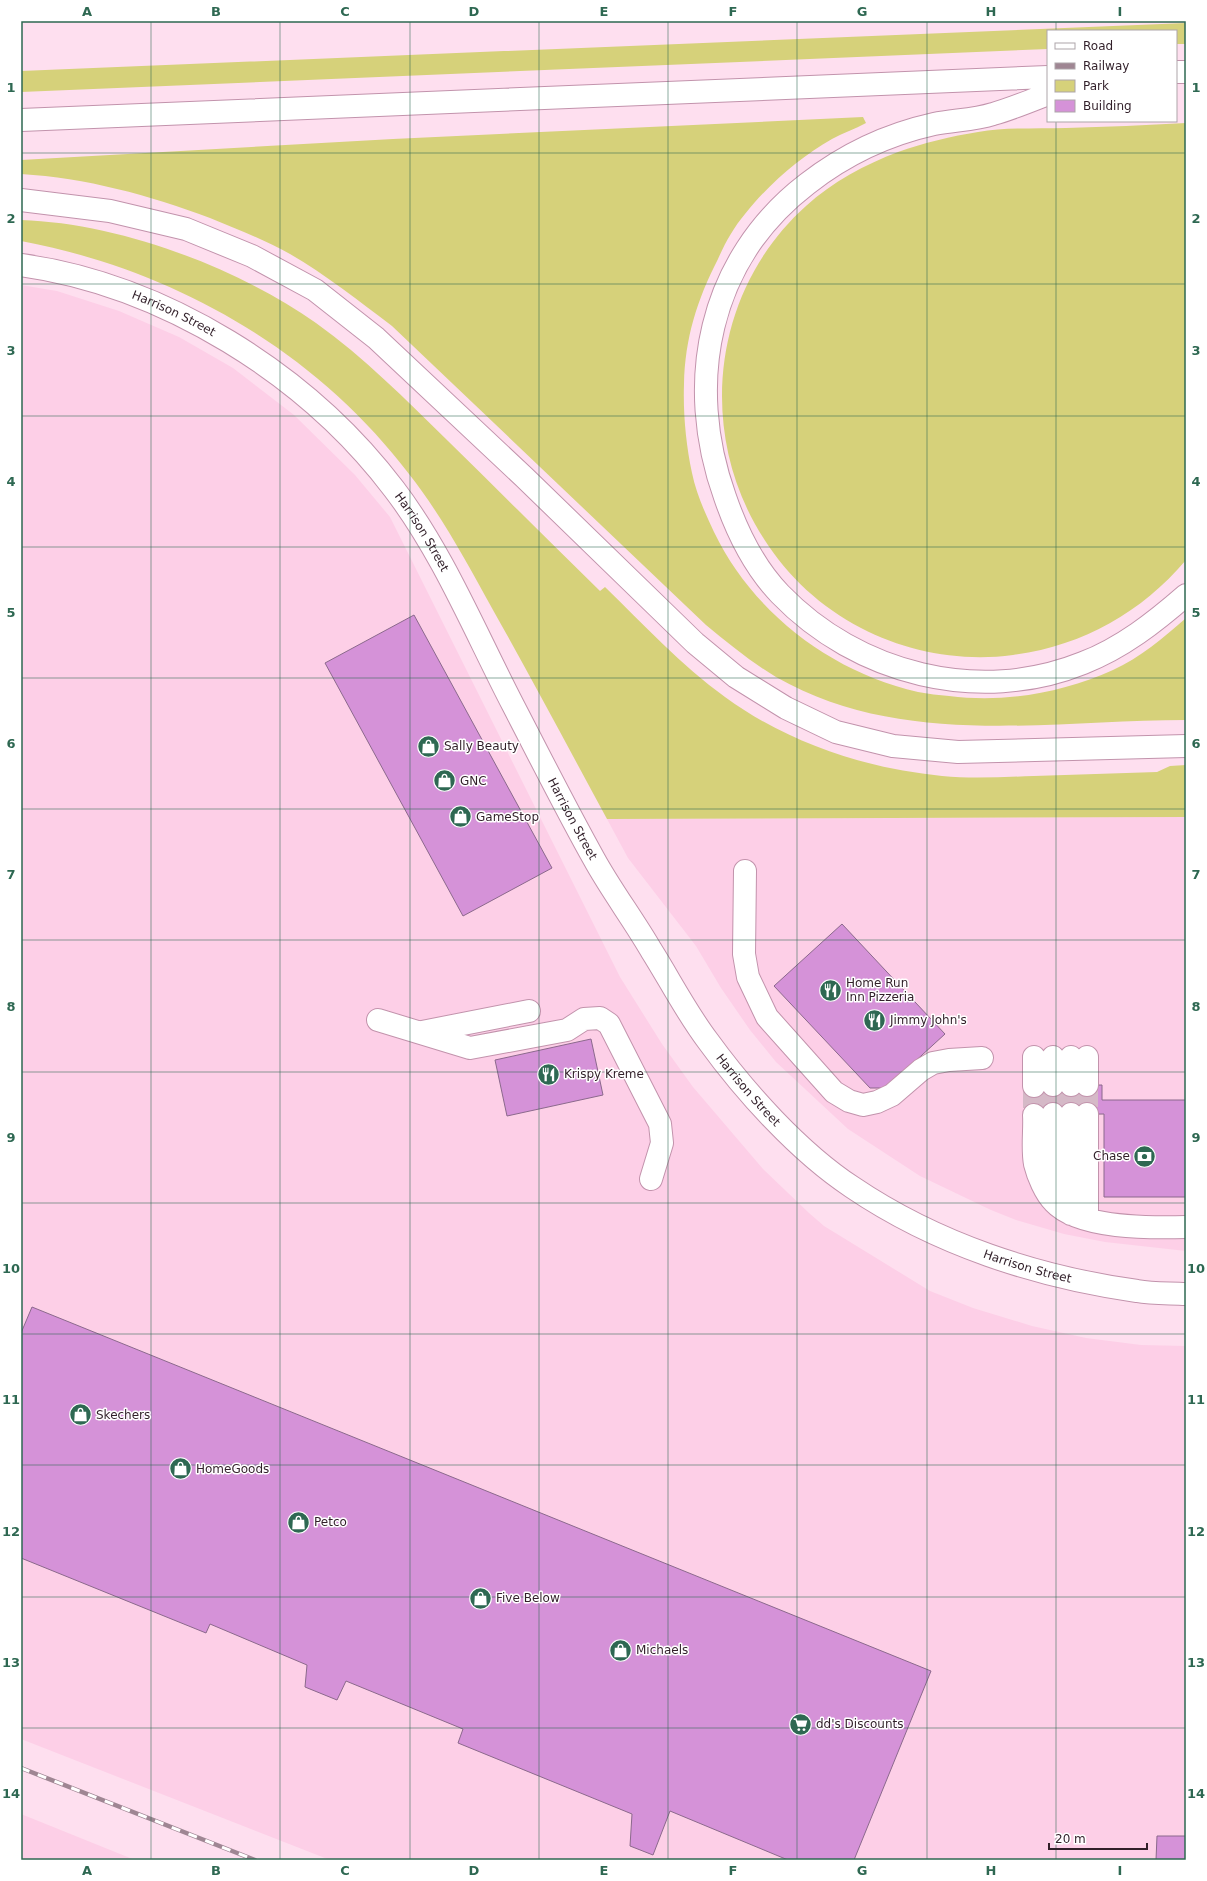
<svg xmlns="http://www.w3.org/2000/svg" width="1207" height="1881" viewBox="0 0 1207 1881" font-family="'DejaVu Sans',sans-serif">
  <rect width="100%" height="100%" fill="#fedfef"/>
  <path fill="#fdcfe7" d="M21,285L57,291L119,311L179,337L233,368L294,415L355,475L390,517L620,977L662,1044L693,1087L763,1169L809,1213L824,1226L930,1291L973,1308L1032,1326L1086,1338L1141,1345L1186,1346V1860H330L21,1739Z
    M1186,817V1251L1105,1242L1064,1234L1016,1220L991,1210L920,1176L848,1129L776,1062L750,1030L721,988L696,946L628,858L607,819Z
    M21,1814L135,1860H21Z"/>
  <path fill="#d6d17a" d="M1186,23V44H1176V31H1048V49L21,92V71Z
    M863,117L866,123C855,129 843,133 832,139C800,157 768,185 745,214C734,227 725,243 718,259C697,300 685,338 684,384C683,414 686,444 692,473C696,493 705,513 714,532C753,613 831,672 918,692C928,694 939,695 949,696C1005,703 1062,693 1113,670C1140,658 1164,637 1186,618V720C1049,720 902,749 776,677C751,662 728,643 706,625L392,326C359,301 326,275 290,254C265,240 237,229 210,218C149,195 86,178 21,174V160L393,139Z
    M1186,123V560C1141,613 1082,646 1013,655C961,662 907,652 861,628C821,607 788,577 764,539C696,434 711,291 806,206C832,182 866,164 898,152C923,143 952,136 978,132C1006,127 1037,129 1066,128C1106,127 1146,125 1186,123Z
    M21,220C118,223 237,267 316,323C364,357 406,400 448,441C499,491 549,541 600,591L605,587C644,625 681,665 725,697C788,743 864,768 942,776C972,779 1003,777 1034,776C1075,775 1116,773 1157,772L1170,766L1186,765V817L607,819C569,749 532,679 493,610C467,563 442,516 409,474C315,350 172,269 21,241Z"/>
  <path fill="#d592d8" stroke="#8b698c" d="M414,615L552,868L463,916L325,663Z
    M842,924L945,1034L886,1088H870L774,986Z
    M591,1039L603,1095L507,1116L495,1060Z
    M1102,1085V1100H1186V1197H1104V1114L1030,1115V1086Z
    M32,1307L931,1671L854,1860H788L670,1811L653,1855L630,1846L632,1814L458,1743L463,1729L346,1681L337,1700L305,1687L307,1665L210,1624L206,1633L21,1558V1333Z
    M1157,1836H1186V1860H1156Z"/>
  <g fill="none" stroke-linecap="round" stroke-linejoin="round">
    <path stroke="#d5b9c7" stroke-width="22" stroke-dasharray="22 11" stroke-linecap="butt" d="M1053,1085V1114
      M1071,1085V1114
      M1087,1085V1114
      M1034,1086V1115"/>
    <defs>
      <path id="minor" d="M745,871L744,954L748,977L767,1017L834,1092L849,1101L863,1105L877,1102L892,1095L921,1070L933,1063L949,1060L982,1058
        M378,1020L470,1048L567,1030L584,1019L600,1018L609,1024L660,1124L662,1143L651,1179
        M422,1032L529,1011
        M1034,1057V1086
        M1053,1057V1085
        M1071,1057V1085
        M1087,1057V1085
        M1053,1114L1054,1199
        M1071,1114V1214
        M1087,1114V1218
        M1034,1115C1035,1130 1032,1149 1035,1164C1038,1176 1045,1193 1054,1202C1079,1229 1151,1228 1186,1227"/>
      <g id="major">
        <path id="s1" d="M21,265C164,285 307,374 394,489C443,553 476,634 513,705C540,757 566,809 594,859C611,890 633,919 651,950C670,980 686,1012 708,1041C745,1092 799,1152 852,1187C936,1244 1037,1277 1137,1291C1153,1294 1170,1293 1186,1294"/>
      </g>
      <path id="highway" d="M1176,72H1186
        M1048,94C1030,101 1011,109 993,114C974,120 954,120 934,124C889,134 844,155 807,184C708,260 684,383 725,497C737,532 754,567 780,594C857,674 979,705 1083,663C1122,648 1155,622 1186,595
        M21,120L1048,77
        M21,200L110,211L186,229L252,256L315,290L376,338L524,477L695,643L736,677L786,708L836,732L893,746L958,752L1186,746"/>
    </defs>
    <use href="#minor" stroke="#c293ac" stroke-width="24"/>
    <use href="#major" stroke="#c293ac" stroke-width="24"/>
    <use href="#highway" stroke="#c293ac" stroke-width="24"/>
    <use href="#minor" stroke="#fff" stroke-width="22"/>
    <use href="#major" stroke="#fff" stroke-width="22"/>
    <use href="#highway" stroke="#fff" stroke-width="22"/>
    <defs>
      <path id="rail" d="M21,1768L255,1860"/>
    </defs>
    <use href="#rail" stroke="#9f8693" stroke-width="4.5"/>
    <use href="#rail" stroke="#fff" stroke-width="3" stroke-dasharray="9" stroke-linecap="butt"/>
  </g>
  <path fill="none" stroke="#2e6852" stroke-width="1" stroke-opacity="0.55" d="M151,21V1860M280,21V1860M410,21V1860M539,21V1860M668,21V1860M797,21V1860M927,21V1860M1056,21V31M1056,121V1860M21,153H1186M21,284H1186M21,416H1186M21,547H1186M21,678H1186M21,809H1186M21,940H1186M21,1072H1186M21,1203H1186M21,1334H1186M21,1465H1186M21,1597H1186M21,1728H1186"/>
  <defs>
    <symbol id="shop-disc" viewBox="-11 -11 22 22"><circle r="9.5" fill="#2e6852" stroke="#fff"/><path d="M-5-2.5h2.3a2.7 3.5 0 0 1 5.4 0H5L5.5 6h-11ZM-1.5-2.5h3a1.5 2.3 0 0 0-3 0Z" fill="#fff"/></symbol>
    <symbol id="restaurant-disc" viewBox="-11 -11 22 22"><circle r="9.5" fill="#2e6852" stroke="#fff"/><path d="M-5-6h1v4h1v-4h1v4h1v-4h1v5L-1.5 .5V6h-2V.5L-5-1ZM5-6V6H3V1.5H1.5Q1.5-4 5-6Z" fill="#fff"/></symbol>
    <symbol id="bank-disc" viewBox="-11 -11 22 22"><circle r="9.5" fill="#2e6852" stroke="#fff"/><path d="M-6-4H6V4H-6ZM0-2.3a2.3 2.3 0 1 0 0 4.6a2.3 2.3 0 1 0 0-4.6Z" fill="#fff"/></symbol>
    <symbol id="supermarket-disc" viewBox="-11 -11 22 22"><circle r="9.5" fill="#2e6852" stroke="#fff"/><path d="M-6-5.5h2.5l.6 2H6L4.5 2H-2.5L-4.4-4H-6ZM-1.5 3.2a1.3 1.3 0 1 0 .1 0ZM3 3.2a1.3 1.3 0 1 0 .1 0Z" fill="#fff"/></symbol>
  </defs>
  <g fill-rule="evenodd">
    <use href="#shop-disc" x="416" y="734" width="25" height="25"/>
    <use href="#shop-disc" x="432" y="768" width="25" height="25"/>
    <use href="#shop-disc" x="448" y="804" width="25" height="25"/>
    <use href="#restaurant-disc" x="818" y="978" width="25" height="25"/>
    <use href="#restaurant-disc" x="862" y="1008" width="25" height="25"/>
    <use href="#restaurant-disc" x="536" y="1062" width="25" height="25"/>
    <use href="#bank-disc" x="1132" y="1144" width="25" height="25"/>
    <use href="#shop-disc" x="68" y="1402" width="25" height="25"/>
    <use href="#shop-disc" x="168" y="1456" width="25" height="25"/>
    <use href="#shop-disc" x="286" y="1510" width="25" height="25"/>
    <use href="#shop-disc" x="468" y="1586" width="25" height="25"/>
    <use href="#shop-disc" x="608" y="1638" width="25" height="25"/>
    <use href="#supermarket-disc" x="788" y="1712" width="25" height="25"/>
  </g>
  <g text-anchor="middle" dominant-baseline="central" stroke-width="3" stroke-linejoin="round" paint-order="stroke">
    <g font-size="12" fill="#311f29" stroke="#fff">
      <text stroke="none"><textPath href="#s1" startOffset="161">Harrison Street</textPath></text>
      <text stroke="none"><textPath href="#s1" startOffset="497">Harrison Street</textPath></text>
      <text stroke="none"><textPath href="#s1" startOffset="821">Harrison Street</textPath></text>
      <text stroke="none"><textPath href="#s1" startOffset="1145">Harrison Street</textPath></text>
      <text stroke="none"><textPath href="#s1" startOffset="1481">Harrison Street</textPath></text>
    </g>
    <g font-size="12" fill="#311f29" stroke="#fff" text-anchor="start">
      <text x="444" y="746">Sally Beauty</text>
      <text x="460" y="781">GNC</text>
      <text x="476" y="817">GameStop</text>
      <text x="846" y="983">Home Run<tspan x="846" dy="14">Inn Pizzeria</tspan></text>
      <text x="890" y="1020">Jimmy John's</text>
      <text x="564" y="1074">Krispy Kreme</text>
      <text x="1130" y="1156" text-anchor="end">Chase</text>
      <text x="96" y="1415">Skechers</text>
      <text x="196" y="1469">HomeGoods</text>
      <text x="314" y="1522">Petco</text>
      <text x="496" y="1598">Five Below</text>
      <text x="636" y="1650">Michaels</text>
      <text x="816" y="1724">dd's Discounts</text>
    </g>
  </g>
  <rect width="1207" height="1881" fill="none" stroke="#ffffff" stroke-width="44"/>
  <rect x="1047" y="30" width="130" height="92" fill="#ffffff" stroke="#ada5a9"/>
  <rect x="1055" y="43" width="20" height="6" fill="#ffffff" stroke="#ada5a9"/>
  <text x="1083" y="50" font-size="12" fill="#311f29">Road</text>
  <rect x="1055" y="63" width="20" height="6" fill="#9f8693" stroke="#ada5a9"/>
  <text x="1083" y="70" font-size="12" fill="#311f29">Railway</text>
  <rect x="1055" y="80" width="20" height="12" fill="#d6d17a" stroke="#ada5a9"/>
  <text x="1083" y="90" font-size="12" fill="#311f29">Park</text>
  <rect x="1055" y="100" width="20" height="12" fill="#d592d8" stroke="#ada5a9"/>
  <text x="1083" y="110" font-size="12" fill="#311f29">Building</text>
  <path d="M1049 1843v6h98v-6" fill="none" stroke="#311f29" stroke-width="2"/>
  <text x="1055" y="1843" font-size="12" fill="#311f29" stroke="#ffffff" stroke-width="3" paint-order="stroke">20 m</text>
  <rect x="22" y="22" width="1163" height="1837" fill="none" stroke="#2e6852" stroke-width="1.5"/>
  <g font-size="13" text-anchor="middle" font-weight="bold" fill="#2e6852">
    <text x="87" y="16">A</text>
    <text x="216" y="16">B</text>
    <text x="345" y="16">C</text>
    <text x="474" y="16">D</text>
    <text x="604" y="16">E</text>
    <text x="733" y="16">F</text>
    <text x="862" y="16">G</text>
    <text x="991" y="16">H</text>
    <text x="1120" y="16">I</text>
    <text x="11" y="92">1</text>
    <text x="1196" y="92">1</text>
    <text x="11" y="223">2</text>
    <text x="1196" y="223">2</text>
    <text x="11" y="355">3</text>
    <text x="1196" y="355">3</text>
    <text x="11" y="486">4</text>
    <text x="1196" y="486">4</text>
    <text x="11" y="617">5</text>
    <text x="1196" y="617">5</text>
    <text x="11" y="748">6</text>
    <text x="1196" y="748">6</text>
    <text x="11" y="879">7</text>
    <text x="1196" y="879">7</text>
    <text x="11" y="1011">8</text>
    <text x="1196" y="1011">8</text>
    <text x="11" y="1142">9</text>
    <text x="1196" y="1142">9</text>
    <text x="11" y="1273">10</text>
    <text x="1196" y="1273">10</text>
    <text x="11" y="1404">11</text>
    <text x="1196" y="1404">11</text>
    <text x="11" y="1536">12</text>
    <text x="1196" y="1536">12</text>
    <text x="11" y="1667">13</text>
    <text x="1196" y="1667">13</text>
    <text x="11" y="1798">14</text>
    <text x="1196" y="1798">14</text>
    <text x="87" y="1875">A</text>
    <text x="216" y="1875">B</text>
    <text x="345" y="1875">C</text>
    <text x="474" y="1875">D</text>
    <text x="604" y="1875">E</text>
    <text x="733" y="1875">F</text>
    <text x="862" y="1875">G</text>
    <text x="991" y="1875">H</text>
    <text x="1120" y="1875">I</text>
  </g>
</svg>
